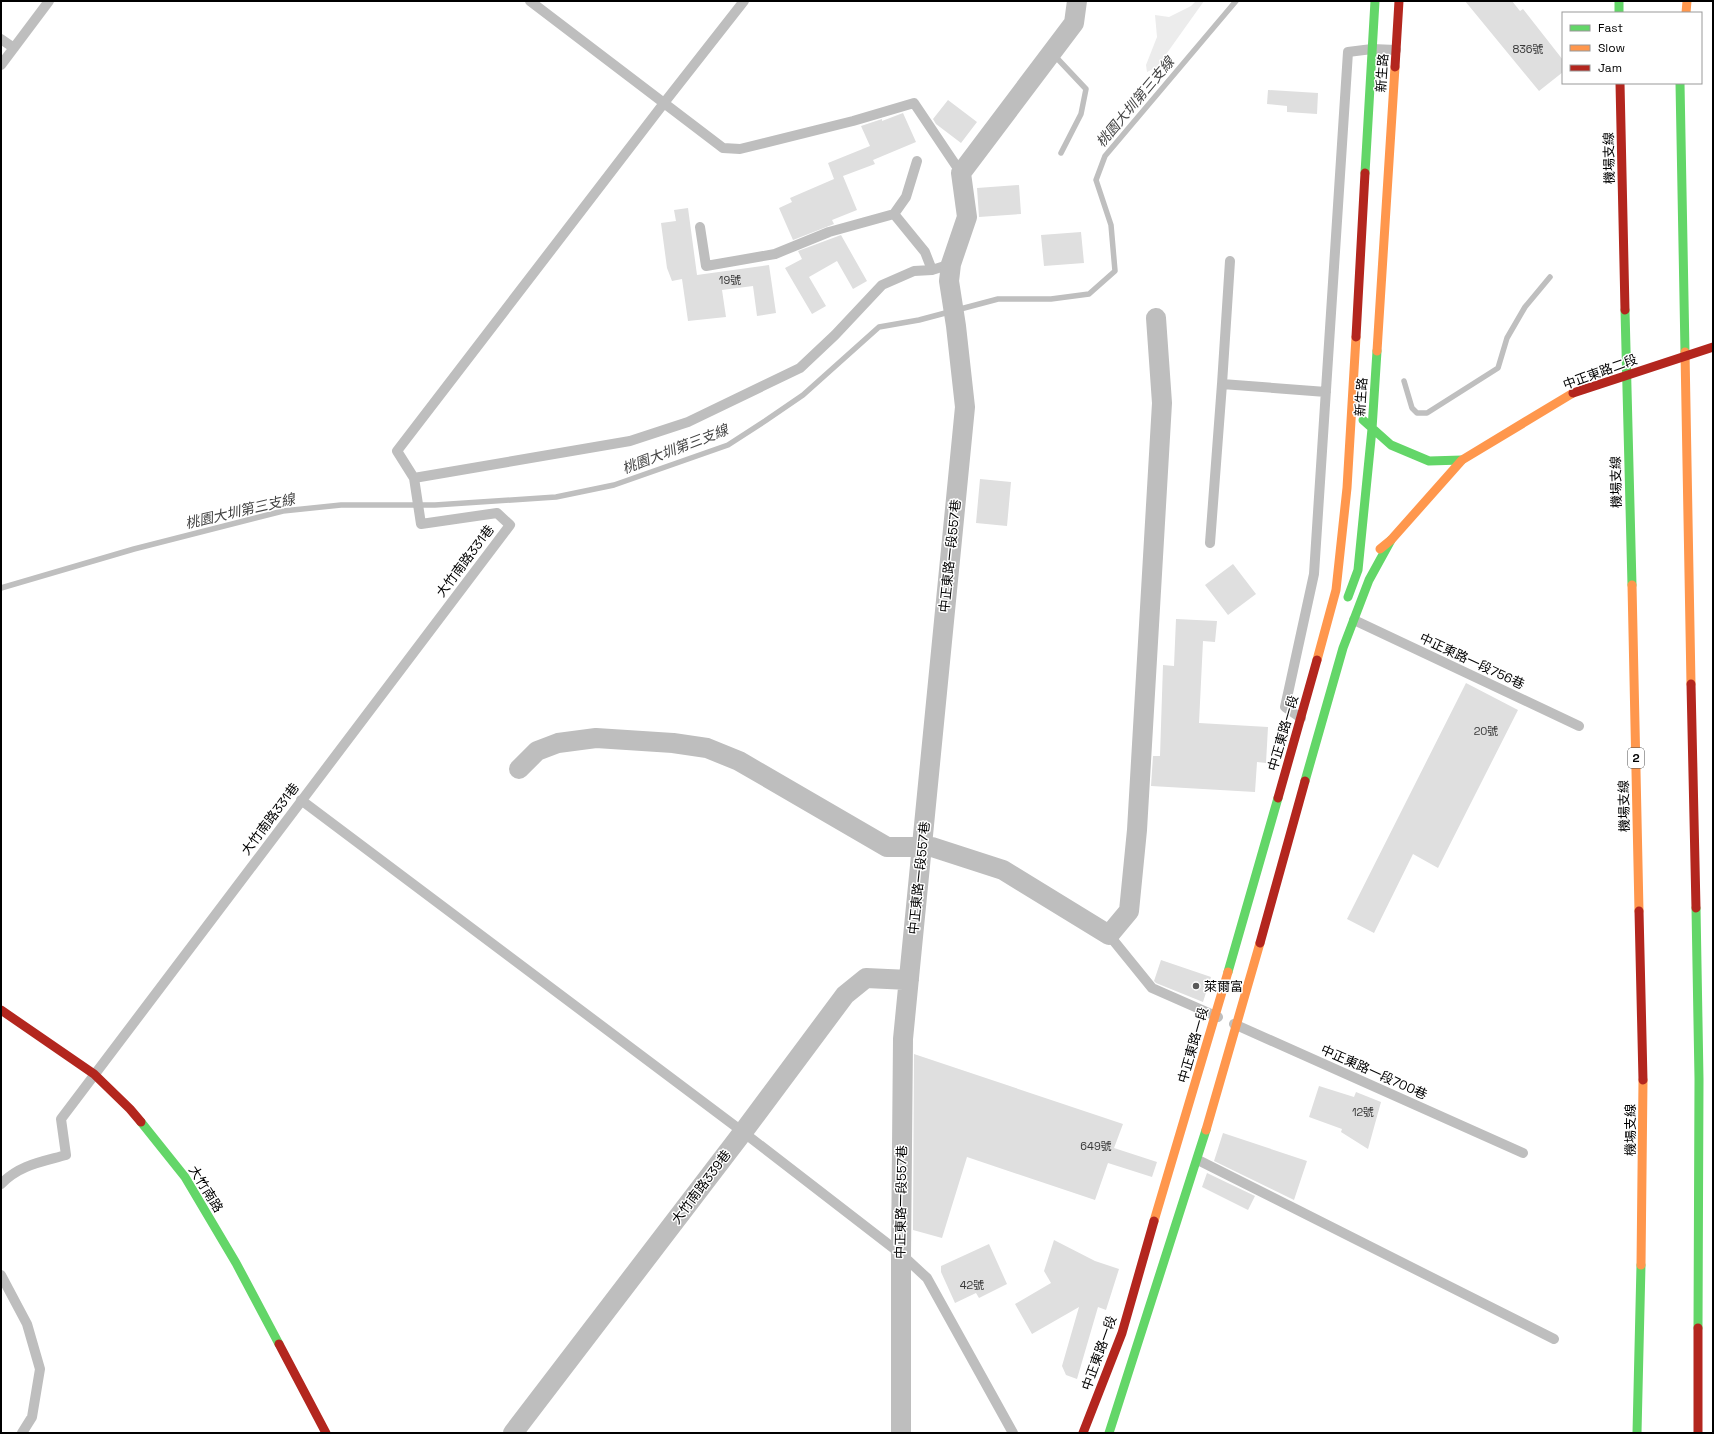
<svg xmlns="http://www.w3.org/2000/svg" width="1714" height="1434" viewBox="0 0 1714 1434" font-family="'Space Grotesk','Noto Sans TC',sans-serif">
  <rect width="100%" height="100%" fill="#fff"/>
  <path fill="#ececec" d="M1196,1H1204L1157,67L1147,72L1146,65L1157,37L1155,15L1169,17L1191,6Z"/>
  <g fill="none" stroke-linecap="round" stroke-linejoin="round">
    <path stroke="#bfbfbf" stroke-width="5.5" d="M1054,55L1086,89L1081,114L1061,153
      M1404,381L1412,408L1417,413H1427L1498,368L1507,338L1525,307L1550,277
      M1,588L134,549L283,511L341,505H435L556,497L614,485L728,445L765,421L803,395L879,327L919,320L998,299H1051L1089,294L1115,271L1111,225L1096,180L1105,156L1236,1"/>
  </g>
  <path fill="#dfdfdf" d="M1465,1H1512L1520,11L1523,9L1563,60V72L1539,91Z
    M1268,90L1318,93L1317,114L1287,112V106L1267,104Z
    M948,100L977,122L961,143L936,124L933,119Z
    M903,113L916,142L873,160L875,164L843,176L857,210L832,220L834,224L793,240L779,208L792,202L790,198L834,179L828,163L870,146L861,126L882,119V121Z
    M1019,185L1021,214L979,217L977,188Z
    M688,208L697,275L769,265L776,313L757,316L753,286L722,290L726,317L688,321L682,279L672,281L667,268L661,223L676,221L674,210Z
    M1081,232L1084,263L1044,266L1041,235Z
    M841,235L867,281L853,289L837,261L809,277L826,306L812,314L785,268L802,259L798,251Z
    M980,479L1011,482L1007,526L976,523Z
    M1233,564L1256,594L1228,615L1205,585Z
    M1176,619L1217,621L1215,642L1203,641L1199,723L1268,727L1266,763L1257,762L1255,792L1151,786L1153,756H1160L1163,665L1174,666Z
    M1466,683L1518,710L1438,868L1413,854L1374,933L1347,919Z
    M1161,960L1211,977L1203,1002L1156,983L1154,981Z
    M914,1054L1123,1124L1114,1148L1157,1162L1152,1177L1108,1163L1095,1200L967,1157L942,1238L913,1230Z
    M1319,1086L1354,1097L1356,1092L1381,1102L1368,1149L1341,1132L1342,1129L1309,1117Z
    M1223,1133L1307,1161L1294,1200L1214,1161Z
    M1207,1173L1255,1196L1248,1210L1202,1187Z
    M1054,1240L1095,1261L1119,1269L1106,1310L1098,1307L1077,1379L1066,1375L1062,1366L1079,1307L1032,1334L1015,1304L1051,1283L1044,1271Z
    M989,1244L1007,1284L979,1298L976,1293L955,1303L941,1272V1266Z"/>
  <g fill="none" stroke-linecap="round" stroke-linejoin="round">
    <path stroke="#bebebe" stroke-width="10" d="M530,1L723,148L740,149L853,121L914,103L961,173
      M744,1L664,103L397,451L414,478L630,441L688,422L800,368L835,335L882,285L914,271L932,270L951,264
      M1,39L14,48
      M1,65L49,1
      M917,161L906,197L894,214L925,252L932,270
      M700,227L706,266L775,254L829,232L894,214
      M1230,261L1222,384L1326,392
      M1210,543L1222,384
      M1354,620L1579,726
      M1301,718L1285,707L1314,574L1348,52L1372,49L1396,50
      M301,800L743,1132L901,1254L927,1278L1013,1433
      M1109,935L1152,988L1218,1017
      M1234,1024L1523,1153
      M1198,1160L1554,1339
      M1,1184C19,1165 41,1162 66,1155L61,1119L510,525L497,513L421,524L414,478
      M1,1275L27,1324L40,1369L32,1417L22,1433"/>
    <path stroke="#bebebe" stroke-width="20" d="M519,769L537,751L558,743L596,738L673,743L707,748L739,761L887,847H932L1003,870L1109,935L1129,911L1137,830L1162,403L1156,318
      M513,1433L743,1132L845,995L866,978L909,980
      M901,1433V1254L903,1039L965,407L956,326L949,281L951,264L967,217L961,173L1074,23L1077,1"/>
    <path stroke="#63d668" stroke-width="9" d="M1619,1V13
      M1680,83L1685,352
      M1365,173L1375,1
      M1625,310L1632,585
      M1363,420L1391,445L1429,461L1462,460
      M1348,597L1358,570L1372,429L1377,351
      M1305,781L1343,648L1369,580L1391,540
      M1696,908L1699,1079L1698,1328
      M1228,972L1278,798
      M141,1122L185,1177L236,1263L279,1344
      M1109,1433L1206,1130
      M1637,1433L1641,1265"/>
    <path stroke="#ff974d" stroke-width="9" d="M1686,13L1687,1
      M1377,351L1395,67
      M1685,352L1691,684
      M1380,549L1391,540L1462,460L1573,393
      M1632,585L1639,911
      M1317,660L1336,590L1347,488L1356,337
      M1206,1130L1260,943
      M1154,1221L1228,972
      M1641,1265L1643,1080"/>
    <path stroke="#b3261e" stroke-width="9" d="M1395,67L1399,1
      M1620,83L1625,310
      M1356,337L1365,173
      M1691,684L1696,908
      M1278,798L1317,660
      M1639,911L1643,1080
      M1260,943L1305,781
      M1,1010L94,1074L130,1109L141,1122
      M279,1344L326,1433
      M1083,1433L1122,1333L1154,1221
      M1698,1433V1328"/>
    <path stroke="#b3261e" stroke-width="9" d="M1573,393L1713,347"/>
  </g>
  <circle fill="#595959" stroke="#fff" stroke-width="1.5" cx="1196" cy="986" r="4"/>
  <g text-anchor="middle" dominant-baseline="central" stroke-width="3" stroke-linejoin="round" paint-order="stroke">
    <g font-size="11" fill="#383838">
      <text x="1528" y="49">836號</text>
      <text x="730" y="280">19號</text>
      <text x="1486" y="731">20號</text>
      <text x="1363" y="1112">12號</text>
      <text x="1096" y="1146">649號</text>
      <text x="972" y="1285">42號</text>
    </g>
    <rect fill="#fff" stroke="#4c4c4c" stroke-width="1" x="1628" y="748" width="16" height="20" rx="3"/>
    <g font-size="12" font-weight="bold" fill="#000">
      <text x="1636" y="758">2</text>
    </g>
    <g font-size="13" fill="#000" stroke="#fff">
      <text transform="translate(1382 73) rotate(-86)">新生路</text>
      <text transform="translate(1609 158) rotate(-91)">機場支線</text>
      <text transform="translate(1600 372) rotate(-20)">中正東路二段</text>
      <text transform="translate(1361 397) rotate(-86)">新生路</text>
      <text transform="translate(1616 482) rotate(-91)">機場支線</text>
      <text transform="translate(950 556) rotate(-84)">中正東路一段557巷</text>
      <text transform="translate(465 561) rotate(-53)">大竹南路331巷</text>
      <text transform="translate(1472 661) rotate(25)">中正東路一段756巷</text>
      <text transform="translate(1283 733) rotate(-74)">中正東路一段</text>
      <text transform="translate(1624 806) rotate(-91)">機場支線</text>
      <text transform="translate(270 819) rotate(-53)">大竹南路331巷</text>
      <text transform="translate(919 878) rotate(-84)">中正東路一段557巷</text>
      <text transform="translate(1193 1045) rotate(-74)">中正東路一段</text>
      <text transform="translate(1374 1072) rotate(24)">中正東路一段700巷</text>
      <text transform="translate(1630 1130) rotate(-90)">機場支線</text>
      <text transform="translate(701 1187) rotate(-53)">大竹南路339巷</text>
      <text transform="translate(206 1189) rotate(58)">大竹南路</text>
      <text transform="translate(901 1202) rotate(-89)">中正東路一段557巷</text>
      <text transform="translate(1099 1353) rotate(-70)">中正東路一段</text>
    </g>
    <g font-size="13" fill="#000" stroke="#fff" text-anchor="start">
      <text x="1204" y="986">萊爾富</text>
    </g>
    <g font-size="14" font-style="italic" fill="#444" stroke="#fff">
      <text transform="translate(1135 102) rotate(-50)">桃園大圳第三支線</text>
      <text transform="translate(675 449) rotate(-21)">桃園大圳第三支線</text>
      <text transform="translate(240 511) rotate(-13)">桃園大圳第三支線</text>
    </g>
  </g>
  <rect width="1714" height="1434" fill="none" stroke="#000000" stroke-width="4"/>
  <rect x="1562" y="12" width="140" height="72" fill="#ffffff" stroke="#999999"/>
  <rect x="1570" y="25" width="20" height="6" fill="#63d668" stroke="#999999"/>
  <text x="1598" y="32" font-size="12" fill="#000000">Fast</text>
  <rect x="1570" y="45" width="20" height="6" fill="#ff974d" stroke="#999999"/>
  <text x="1598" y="52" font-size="12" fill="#000000">Slow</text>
  <rect x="1570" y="65" width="20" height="6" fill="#b3261e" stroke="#999999"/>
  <text x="1598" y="72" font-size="12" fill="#000000">Jam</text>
</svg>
